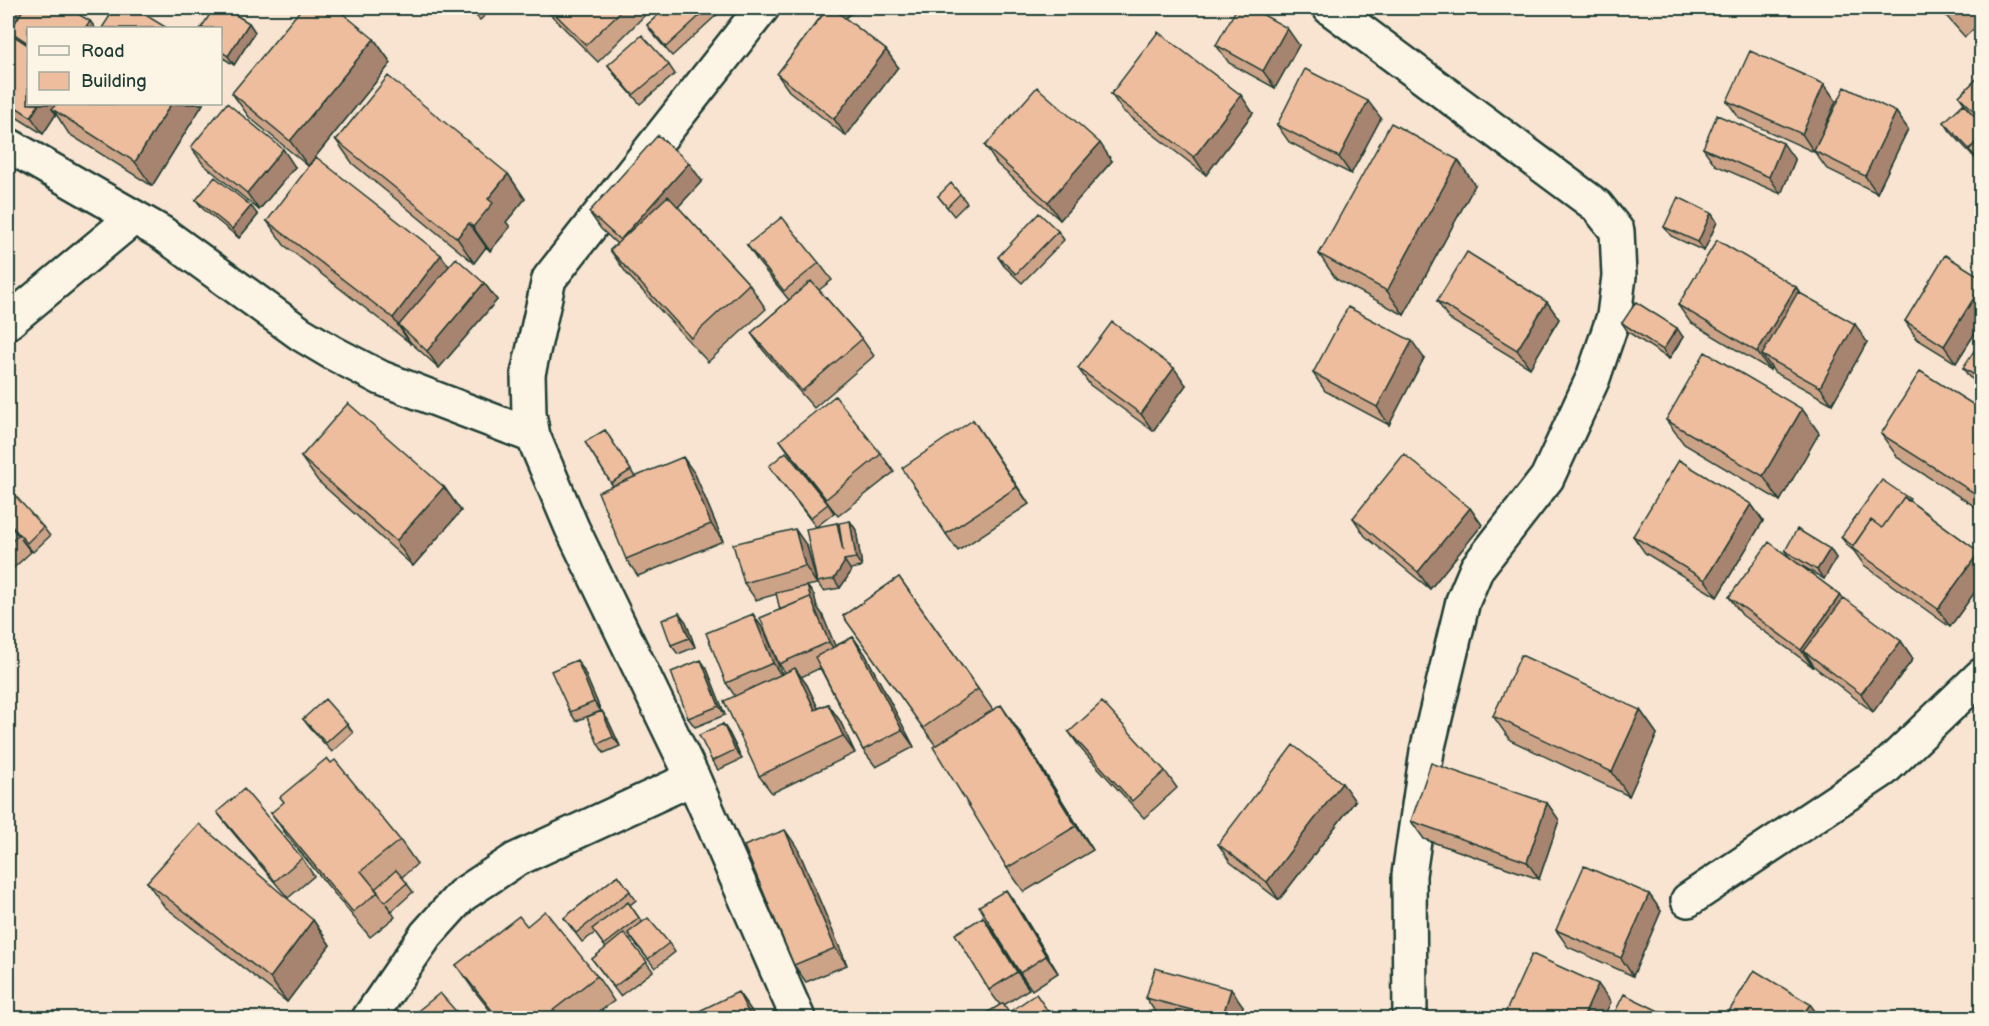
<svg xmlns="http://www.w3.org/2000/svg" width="1989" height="1026" viewBox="0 0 1989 1026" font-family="'Balsamiq Sans',sans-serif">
  <rect width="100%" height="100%" fill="#f8e4d0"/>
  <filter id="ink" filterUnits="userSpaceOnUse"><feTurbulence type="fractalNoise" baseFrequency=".0167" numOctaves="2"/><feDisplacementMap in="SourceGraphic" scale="12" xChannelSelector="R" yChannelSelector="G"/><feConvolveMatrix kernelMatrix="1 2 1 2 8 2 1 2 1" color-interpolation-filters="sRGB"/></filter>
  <g filter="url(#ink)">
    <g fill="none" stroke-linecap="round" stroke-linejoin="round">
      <defs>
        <path id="minor" d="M762,8L549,279L528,374L529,414L533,436L572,528L693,778L798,1018
          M1330,8L1597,206L1617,231L1619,276L1614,316L1593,378L1547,478L1477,568L1463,601L1427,751L1409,875L1410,1018
          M8,145L162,233L301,334L333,353L381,378L533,436
          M8,322L134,217
          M1688,900L1883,770L1982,675
          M369,1018L426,935L462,895L515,860L693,778"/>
      </defs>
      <use href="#minor" stroke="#1f3d34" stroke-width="38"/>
      <use href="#minor" stroke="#fcf5e5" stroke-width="33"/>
    </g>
    <path fill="#cda388" stroke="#1f3d34" stroke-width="1.5" d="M8,8L90,21L95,28H28V104H203L152,186L69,134L56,114L43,134L8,112Z
      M96,8H134L110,16Z
      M229,8L228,10L249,23L255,32L234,65L220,56V28H201Z
      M468,8H493L480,20Z
      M544,8H641L646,14L598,62Z
      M653,8H664L658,13Z
      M666,8H720L722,10L672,56L653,34L647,25Z
      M823,8H852L854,11L845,18L886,50L898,67L846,136L789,91L777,74L826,10Z
      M853,8H861L857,11Z
      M1939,8H1982V21L1965,37Z
      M374,39L391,63L308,166L249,117L232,93Z
      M1216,45H1299L1275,88L1229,63Z
      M608,65H669L675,74L640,104L614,74Z
      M1982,74V167L1974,157L1950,131L1944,122L1971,113L1959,96Z
      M1824,84L1836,101L1814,152L1739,118L1727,101Z
      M1111,94L1253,113L1206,175L1123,111Z
      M1896,112L1908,129L1877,193L1826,168L1814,151Z
      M1381,118L1351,174L1289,142L1277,125Z
      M336,140L508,174L525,199L506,222L510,227L490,251L486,247L474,263L353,164Z
      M985,146L1112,161L1060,220L997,164Z
      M191,147L295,167L259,210L203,164Z
      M1703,148L1795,160L1781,194L1715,165Z
      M702,181L678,207L749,284L766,309L708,362L627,274L610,250L617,244L601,229L589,212Z
      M1475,185L1404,315L1336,279L1319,254Z
      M960,194L967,203L954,216L938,196Z
      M196,200L258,215L239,238L203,209Z
      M1711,213L1717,222L1704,251L1671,236L1664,227Z
      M267,221L449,266L484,283L497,300L439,368L410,342V343L284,245Z
      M1058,231L1064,240L1022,283L1004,266L998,257Z
      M747,245L819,263L832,280L819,290L862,339L874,356L814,408L763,350L751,333L789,300L759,263Z
      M1982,278V322L1956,363L1917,339L1905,321Z
      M1796,287L1800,293L1867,342L1832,404L1774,372L1771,367L1770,370L1690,322L1678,305Z
      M1437,301L1547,302L1559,319L1530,368L1449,319Z
      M1622,323L1683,337L1669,359L1628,332Z
      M1982,339V385L1969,377L1963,368Z
      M1424,358L1389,425L1325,391L1313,373Z
      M1078,368L1186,385L1153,431L1090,385Z
      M1802,409L1819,433L1780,501L1684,444L1666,420Z
      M1982,410V511L1898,458L1881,434Z
      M973,420L1029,504L958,551L946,534Z
      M605,430L635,477L695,474L723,541L638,576L626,559L613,486L585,442Z
      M780,440L881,454L894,472L838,516L792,457Z
      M301,457L444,487L461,511L413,566L318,481Z
      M769,466L828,504L834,513L816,527Z
      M8,496L43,527L50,536L33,552L21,539L31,552L8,573Z
      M1751,504L1763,521L1717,597L1645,553L1633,536Z
      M1914,504L1979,552L1982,556V582L1950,627L1864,565L1854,551L1848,546L1841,537Z
      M1470,508L1482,525L1430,589L1365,536L1353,518Z
      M850,521L856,530L862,567L850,569L851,572L840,588L823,591L817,582L837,523L840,526Z
      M807,546L817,584L807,586L814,595L817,607L822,614L835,646L853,637L865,654L914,747L876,767L863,750L820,668L801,677L807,685L818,708L828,704L840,721L855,753L772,793L759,776L735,696L726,683L753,614L765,632L782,674L785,672L779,664L780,610L777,594L756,600L744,583Z
      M1830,549L1836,558L1824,579L1797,563L1840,595L1843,599L1901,641L1913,659L1873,712L1816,668L1814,666L1813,667L1742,615L1729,597L1790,558L1785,551Z
      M899,577L993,710L1018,730L1093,850L1024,892L1007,868L936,746L843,616Z
      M679,613L686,622L695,647L678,654L671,645Z
      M583,669L601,711L576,721L570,712Z
      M707,669L725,715L695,727L688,718Z
      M1640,710L1657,734L1629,796L1510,740L1493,716Z
      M303,719L347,724L353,733L332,752L310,728Z
      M608,720L620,746L604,753L598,744Z
      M723,724L729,733L742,759L718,770L712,761Z
      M1069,732L1165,771L1177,788L1144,818L1081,749Z
      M1355,801L1279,900L1230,862L1218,844Z
      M1547,803L1559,820L1539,879L1424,839L1411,821Z
      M217,812L302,858L314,876L288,898L230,829Z
      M271,813L400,840L417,864L402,877L413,892L392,911L386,904L395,917L370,937L288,837Z
      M797,847L847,965L806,982L794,965Z
      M618,875L636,900L630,905L642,922L669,943L675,952L655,968L631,938L629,940L653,971L620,996L592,959L606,948L595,933L582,942L564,918Z
      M147,882L313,920L330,945L287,1002L164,906Z
      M1649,894L1661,911L1633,976L1568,947L1556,930Z
      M1018,907L1058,973L1032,990L1020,973Z
      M983,917L995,934L1029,989L1004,1005H1000L989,990Z
      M527,926L597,976L614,1001L591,1018H496L473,989L456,965Z
      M1146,998L1243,1006L1240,1018H1168L1158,1016Z"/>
    <path fill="#a7846f" stroke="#1f3d34" stroke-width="1.5" d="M9,8H31L17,31L8,17V10Z
      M106,8H123L115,20Z
      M8,21L11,26L8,30L14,37L8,47Z
      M90,21L95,28H85Z
      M249,23L255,32L234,65L228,56Z
      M1287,28L1299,45L1275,88L1263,71Z
      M374,39L391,63L308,166L290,141Z
      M886,50L898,67L846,136L834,119Z
      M1824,84L1836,101L1814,152L1802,134Z
      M1241,95L1253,113L1206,175L1194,157Z
      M1368,101L1381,118L1351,174L1339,157Z
      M39,104H62L52,109L56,114L43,134L31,117Z
      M171,104H203L152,186L135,162Z
      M1896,112L1908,129L1877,193L1865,176Z
      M1100,143L1112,161L1060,220L1048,202Z
      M1783,143L1795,160L1781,194L1769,177Z
      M283,149L295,167L259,210L247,193Z
      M1458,160L1475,185L1404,315L1387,291Z
      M689,163L702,181L632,257L620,240Z
      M508,174L525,199L506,222L510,227L490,251L473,227L488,199Z
      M251,206L258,215L239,238L232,229Z
      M1711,213L1717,222L1704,251L1698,242Z
      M469,223L486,247L474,263L457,238Z
      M441,255L458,279L399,325L410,342V343L393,318Z
      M484,283L497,300L439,368L427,351Z
      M1982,285V322L1956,363L1944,346Z
      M1796,287L1808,305L1762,355L1771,367L1770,370L1757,352Z
      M1547,302L1559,319L1530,368L1517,350Z
      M1855,324L1867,342L1832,404L1820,387Z
      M1677,328L1683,337L1669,359L1663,350Z
      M1412,341L1424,358L1389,425L1377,407Z
      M1174,368L1186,385L1153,431L1141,414Z
      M1802,409L1819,433L1780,501L1763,476Z
      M973,420L1029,504L1017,487Z
      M683,457L695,474L723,541L711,524Z
      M444,487L461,511L413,566L396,541Z
      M1751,504L1763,521L1717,597L1705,580Z
      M1470,508L1482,525L1430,589L1418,572Z
      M850,521L856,530L862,567L856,558Z
      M795,529L807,546L817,584L805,566Z
      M1830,549L1836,558L1824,579L1817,570Z
      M1979,552L1982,556V582L1950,627L1938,609Z
      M844,560L850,569L851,572L840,588L834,579Z
      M807,586L814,595L817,607L822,614L841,660L829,642L810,597Z
      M1840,595L1852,612L1804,651L1814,666L1813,667L1801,650Z
      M679,613L686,622L695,647L689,638Z
      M753,614L765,632L785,681L773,663Z
      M853,637L865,654L914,747L902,730Z
      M1901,641L1913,659L1873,712L1861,694Z
      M577,660L583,669L601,711L594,702Z
      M701,660L707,669L725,715L719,706Z
      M795,668L807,685L827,727L815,710Z
      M828,704L840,721L855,753L843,736Z
      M1001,705L1018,730L1093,850L1076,826Z
      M1640,710L1657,734L1629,796L1612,772Z
      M602,711L608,720L620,746L613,737Z
      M723,724L729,733L742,759L735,750Z
      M1342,783L1355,801L1279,900L1267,882Z
      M1547,803L1559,820L1539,879L1527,862Z
      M785,830L797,847L847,965L835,948Z
      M1006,890L1018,907L1058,973L1046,956Z
      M1649,894L1661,911L1633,976L1621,958Z
      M983,917L995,934L1029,989L1017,972Z
      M313,920L330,945L287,1002L270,978Z
      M1598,984L1611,1002L1603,1018H1583Z
      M1231,989L1243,1006L1240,1018H1222Z
      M738,992L751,1010L755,1018H751Z
      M1810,1004L1820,1018H1801Z"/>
    <path fill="#eebd9e" stroke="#1f3d34" stroke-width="1.5" d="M24,8H68L90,21L85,28H28V43L10,31Z
      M115,8H134L167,28H102Z
      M214,8H224L249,23L228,56L220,51V28H201Z
      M302,8H336L374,39L290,141L232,93Z
      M549,8H624L586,45Z
      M666,8H708L666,47L647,25Z
      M828,8H832L886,50L834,119L777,74Z
      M832,8H841L836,11Z
      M1237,8H1251L1287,28L1263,71L1216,45Z
      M1944,8H1953L1948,12Z
      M1158,32L1241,95L1194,157L1111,94Z
      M11,34L28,45V104H39L31,117L8,102V39Z
      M642,35L669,65L633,95L608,65Z
      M1750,51L1824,84L1802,134L1727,101Z
      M1305,69L1368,101L1339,157L1277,125Z
      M1982,74V119L1959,96Z
      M388,76L508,174L488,199L493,203L473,227L469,223L457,238L336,140Z
      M1037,87L1100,143L1048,202L985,146Z
      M1845,87L1896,112L1865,176L1814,151Z
      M227,103L283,149L247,193L191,147Z
      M56,104H171L135,162L52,109Z
      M1963,104L1982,124V137L1969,149L1944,122Z
      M1717,115L1783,143L1769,177L1703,148Z
      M1391,123L1458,160L1387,291L1319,254Z
      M658,135L689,163L620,240L589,212Z
      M1982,137V162L1969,150Z
      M316,157L441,255L393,318L267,221Z
      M215,177L251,206L232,229L196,200Z
      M951,183L960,194L947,207L938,196Z
      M668,196L749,284L691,338L610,250Z
      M1678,197L1711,213L1698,242L1664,227Z
      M1039,213L1058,231L1016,274L998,257Z
      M782,217L819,263L784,291L747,245Z
      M1717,240L1796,287L1757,352L1678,305Z
      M1467,252L1547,302L1517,350L1437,301Z
      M1945,255L1982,278V285L1944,346L1905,321Z
      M456,258L484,283L427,351L399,325Z
      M811,281L862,339L802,391L751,333Z
      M1798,292L1855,324L1820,387L1762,355Z
      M1636,302L1677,328L1663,350L1622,323Z
      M1348,307L1412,341L1377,407L1313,373Z
      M1112,322L1174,368L1141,414L1078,368Z
      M1982,339V380L1963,368Z
      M1705,352L1802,409L1763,476L1666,420Z
      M1920,371L1982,410V498L1881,434Z
      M835,396L881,454L826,499L780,440Z
      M348,403L444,487L396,541L301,457Z
      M973,420L1017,487L946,534L902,468Z
      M605,430L631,470L611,483L585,442Z
      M786,452L828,504L810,518L769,466Z
      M1404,454L1470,508L1418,572L1353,518Z
      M683,457L711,524L626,559L598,492Z
      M1679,460L1751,504L1705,580L1633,536Z
      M1882,480L1910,499L1908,501L1904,497L1882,528L1871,520L1853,546L1841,537Z
      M12,492L43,527L27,543L8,522V496Z
      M1904,497L1979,552L1938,609L1852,548L1871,520L1882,528Z
      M850,521L856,558L844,560V563L834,579L817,582L806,529L837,523L843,551L839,523Z
      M8,523L18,535L8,545Z
      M795,529L805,566L744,583L733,544Z
      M1797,529L1830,549L1817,570L1785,551Z
      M1769,542L1840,595L1801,650L1729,597Z
      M899,577L978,689L923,728L843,616Z
      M807,586L811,599L810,597L780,610L776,593Z
      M810,597L829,642L779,664L760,618Z
      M1844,598L1901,641L1861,694L1804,651Z
      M679,613L689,638L671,645L662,620Z
      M753,614L773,663L726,683L706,633Z
      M853,637L902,730L863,750L815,657Z
      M1521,655L1640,710L1612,772L1493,716Z
      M577,660L594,702L570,712L551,671Z
      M701,660L719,706L688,718L671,672Z
      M795,668L815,710L828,704L843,736L759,776L724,701Z
      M325,699L347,724L326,743L303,719Z
      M1102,702L1165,771L1132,801L1069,732Z
      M1001,705L1076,826L1007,868L933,747Z
      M602,711L613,737L598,744L587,717Z
      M723,724L735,750L712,761L699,735Z
      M1293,745L1342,783L1267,882L1218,844Z
      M327,758L331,763L335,760L400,840L361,871L378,892L353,912L271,813L284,802L280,797Z
      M1431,763L1547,803L1527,862L1411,821Z
      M244,789L302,858L275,881L217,812Z
      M199,824L313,920L270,978L147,882Z
      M785,830L835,948L794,965L744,846Z
      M1584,866L1649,894L1621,958L1556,930Z
      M396,870L407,883L385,902L375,889Z
      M618,875L630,891L576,933L564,918Z
      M1006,890L1046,956L1020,973L979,906Z
      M628,902L639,918L604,945L592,929Z
      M545,911L597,976L543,1018H498L456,965L519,916L527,926Z
      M983,917L1017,972L989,990L955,934Z
      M648,918L669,943L648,959L628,933Z
      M624,933L647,962L614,987L592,959Z
      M1532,954L1598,984L1583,1018H1503Z
      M1155,968L1231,989L1222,1018L1146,998Z
      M1754,970L1810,1004L1801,1018H1725Z
      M738,992L751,1018H685Z
      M440,993L460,1016L465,1011L472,1018H409Z
      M1036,994L1052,1017L1051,1018H1016L1011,1011Z
      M1624,994L1673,1018H1612Z
      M1003,1003L1013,1018H988L985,1014Z"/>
  </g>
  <rect width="1989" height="1026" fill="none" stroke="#fcf5e5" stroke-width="30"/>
  <rect x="15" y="15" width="1959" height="996" fill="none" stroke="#1f3d34" stroke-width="2" filter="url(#ink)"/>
  <rect x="27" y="27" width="195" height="78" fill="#fcf5e5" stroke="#a4ab9e" stroke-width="1.5"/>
  <rect x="39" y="46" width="30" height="9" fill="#fcf5e5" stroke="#a4ab9e" stroke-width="1.5"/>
  <text x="81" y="57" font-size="18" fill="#1f3d34">Road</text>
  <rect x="39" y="72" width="30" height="18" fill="#eebd9e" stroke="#a4ab9e" stroke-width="1.5"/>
  <text x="81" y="87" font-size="18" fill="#1f3d34">Building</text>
</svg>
